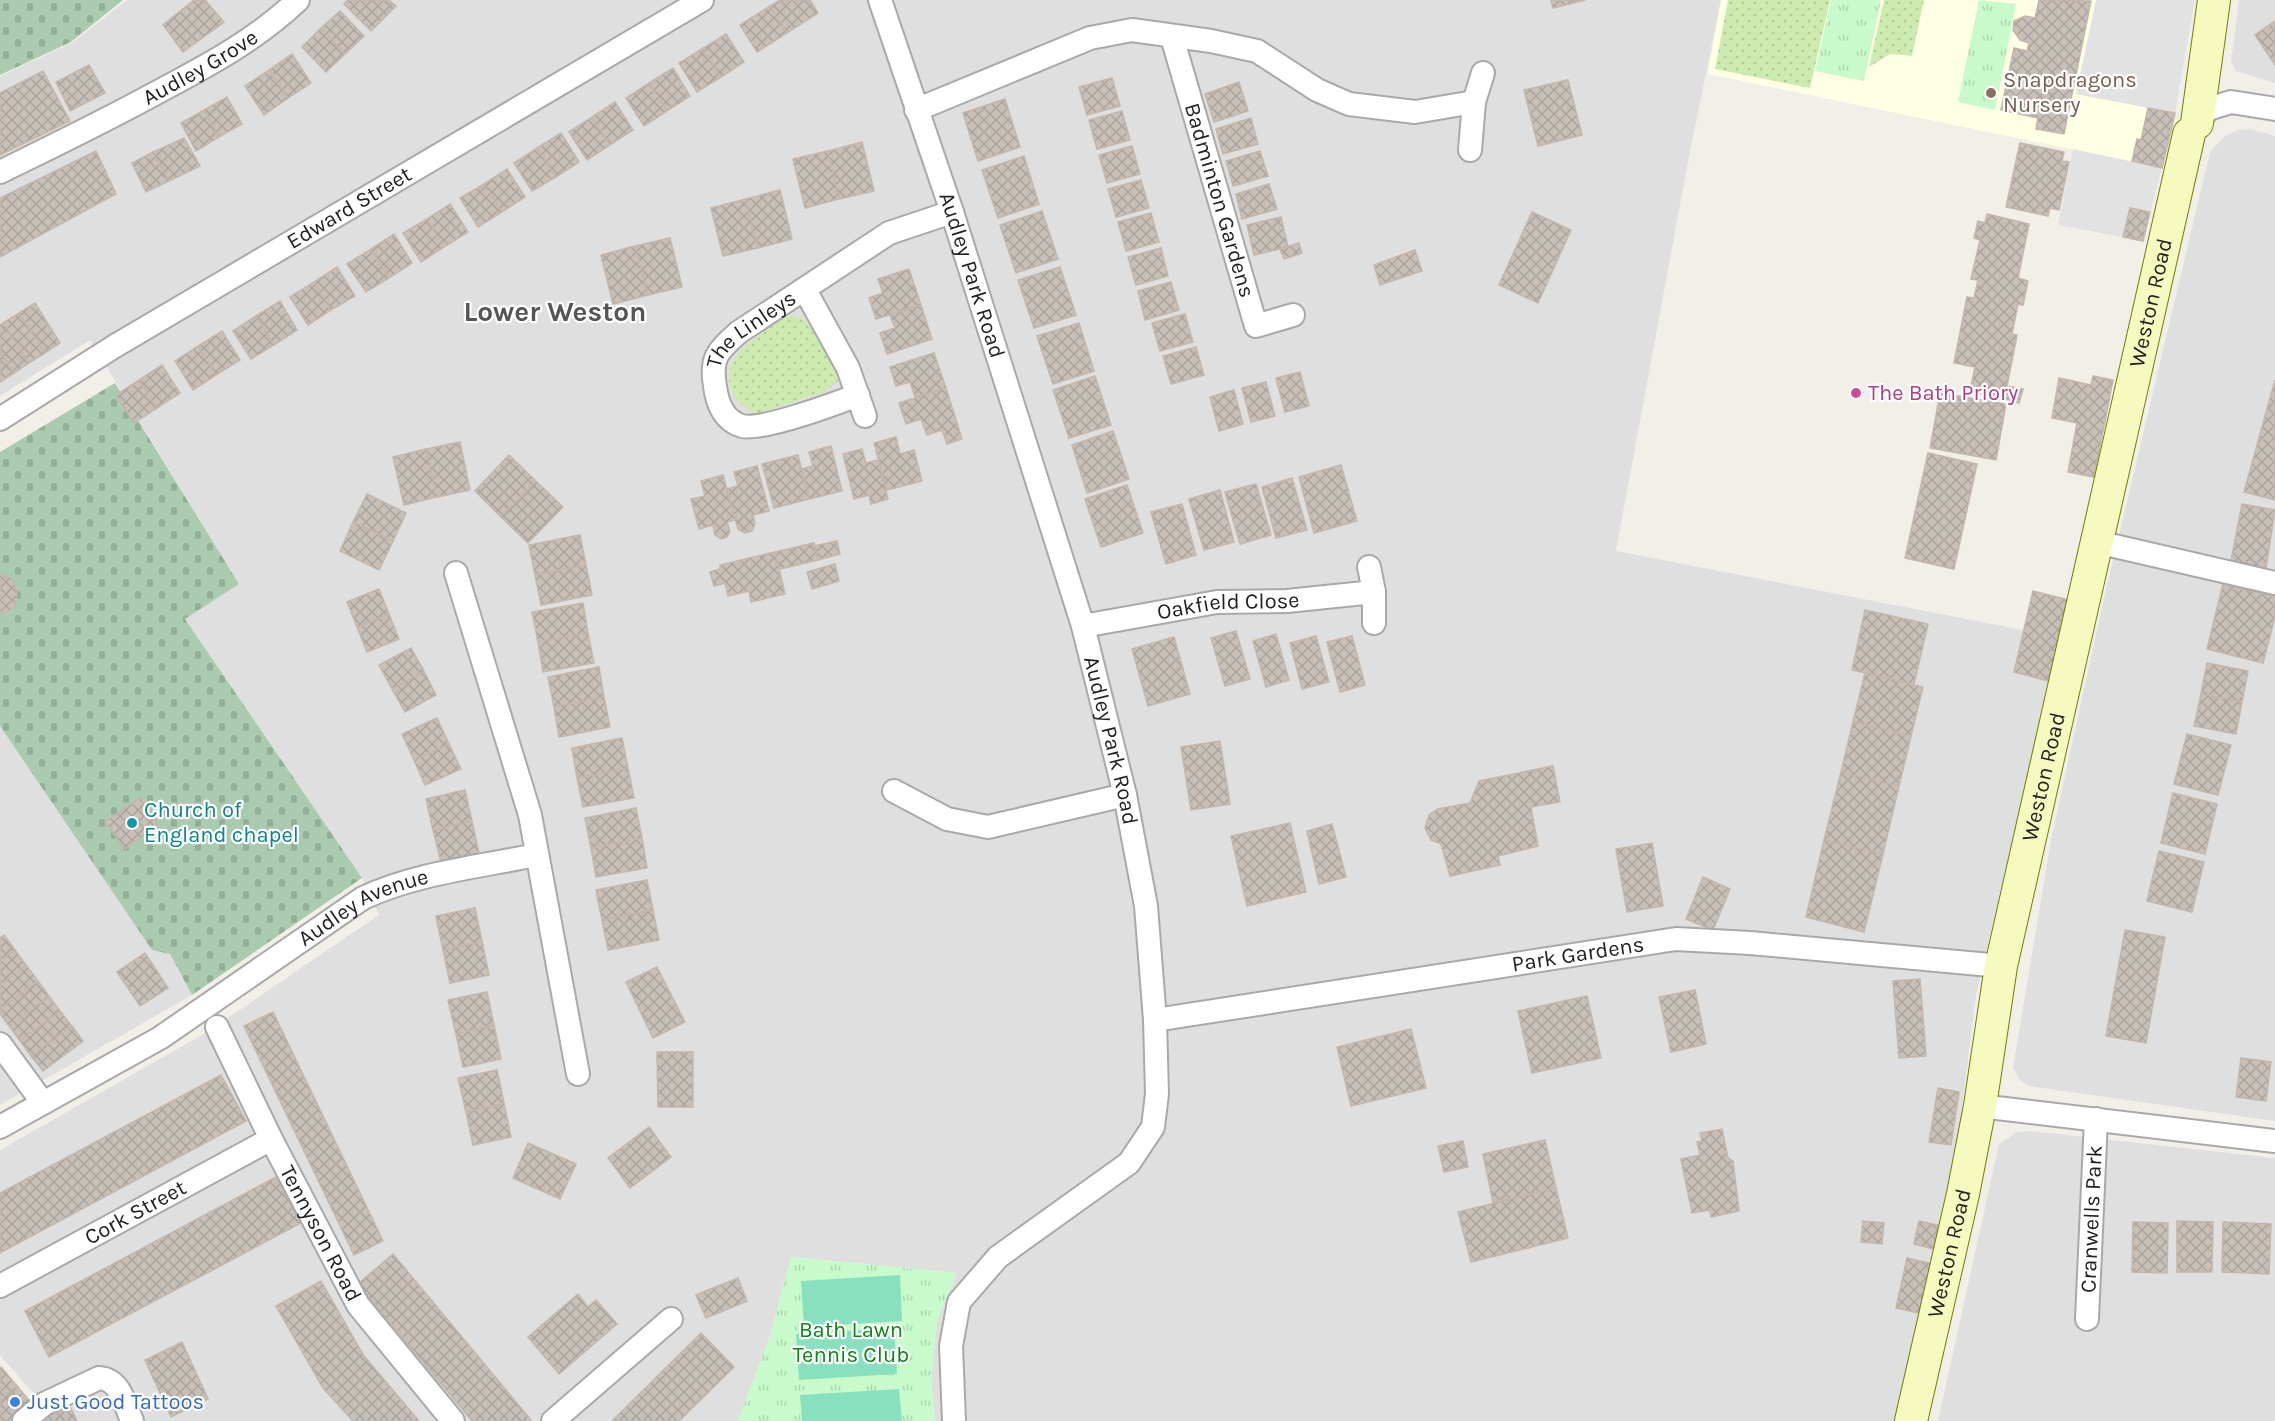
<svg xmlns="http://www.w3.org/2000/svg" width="2275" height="1421" viewBox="0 0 2275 1421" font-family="Karla,sans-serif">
  <defs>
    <pattern id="grass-dots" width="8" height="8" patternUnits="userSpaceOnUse" patternTransform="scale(1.5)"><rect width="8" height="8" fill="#cdebb0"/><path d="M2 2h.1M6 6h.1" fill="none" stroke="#b0c997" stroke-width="1.8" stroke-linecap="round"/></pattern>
    <pattern id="cemetery-stones" width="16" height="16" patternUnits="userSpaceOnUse" patternTransform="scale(1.5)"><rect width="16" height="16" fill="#aacbaf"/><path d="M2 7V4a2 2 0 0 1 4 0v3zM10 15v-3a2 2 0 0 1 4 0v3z" fill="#92ae96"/></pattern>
    <pattern id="park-tufts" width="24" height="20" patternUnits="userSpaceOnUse" patternTransform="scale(1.5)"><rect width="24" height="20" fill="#c8facc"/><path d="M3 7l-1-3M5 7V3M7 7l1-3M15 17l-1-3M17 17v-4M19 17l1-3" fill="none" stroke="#acd6af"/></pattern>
    <pattern id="building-cross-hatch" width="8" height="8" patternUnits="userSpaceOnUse" patternTransform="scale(1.5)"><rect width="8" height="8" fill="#c7bfb8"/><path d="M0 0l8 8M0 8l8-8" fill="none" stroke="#aba49e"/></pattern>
  </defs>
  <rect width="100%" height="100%" fill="#f2efe9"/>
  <path fill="#e0dfdf" d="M127,0H1721L1689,156L1616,551L2023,630L2033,591L2069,600L1976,995L1956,1157L1896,1421H935L931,1381L937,1320L957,1273L791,1257L771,1333L738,1421H33L46,1408L0,1355V1150L207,1032L379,915L362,878L185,619L239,584L90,340L0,396V76L72,43Z
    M2239,0H2275V83L2236,71L2231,62Z
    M2250,129L2275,136V1121L2029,1086L2020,1080L2013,1068L2051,840L2102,607L2210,152L2225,136L2239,130Z
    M0,726L152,949L169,953L192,995L0,1105Z
    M2029,1131L2275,1158V1421H1938L1999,1144L2017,1132Z"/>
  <path fill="#ffffe5" d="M1721,0H2195L2162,168L1708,74Z"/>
  <path fill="url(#grass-dots)" d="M1728,0H1830L1810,88L1715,69Z
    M1884,0H1924L1912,56L1890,54L1869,67Z
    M792,316L802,318L808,324L836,370L838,381L824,392L758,413C744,409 736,402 731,389C719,354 760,336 783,318Z"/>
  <path fill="url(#cemetery-stones)" d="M0,0H123L71,42L0,75Z
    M115,383L239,584L185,619L362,878L192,995L170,954L152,950L0,726V452Z"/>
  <path fill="url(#park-tufts)" d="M1831,0H1881L1864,81L1815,71Z
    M1979,0L2016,4L1995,110L1958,102Z
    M791,1257L957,1273L937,1320L931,1381L935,1421H738L771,1333Z"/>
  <path fill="#88e0be" d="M900,1275L902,1321L804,1327L801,1281Z
    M894,1328L897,1374L799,1380L796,1334Z
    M899,1389L902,1421H802L800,1395Z"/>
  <path fill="#e2e2e2" d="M2096,0H2195L2175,113L2076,94Z
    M2073,149L2162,168L2150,212L2130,208L2123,237L2058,225Z"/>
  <path fill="url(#building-cross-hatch)" stroke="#c4b6ab" stroke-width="1.5" d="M194,0H205L224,22L183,52L163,25Z
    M348,0H389L396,6L371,31L344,4Z
    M780,0H810L818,13L787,33L770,6Z
    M1551,0H1585L1553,8Z
    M2039,0L2091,1L2064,134L2036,129L2038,118L2001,110L2014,48L2027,51L2029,43L2020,40L2013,30L2014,21L2025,16L2035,18Z
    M770,6L787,33L757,52L740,25Z
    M340,11L364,36L345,54L321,28Z
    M2275,21V65L2255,35Z
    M321,28L345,54L326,72L302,47Z
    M726,34L744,62L721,77L702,49Z
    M702,49L721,77L697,92L679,63Z
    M292,54L311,83L288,98L269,70Z
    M89,65L105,93L70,111L56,82Z
    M673,68L690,96L667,111L649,83Z
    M269,70L288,98L264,115L245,86Z
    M43,71L70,121L0,155V93Z
    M1112,78L1120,106L1087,115L1079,87Z
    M1568,80L1582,135L1538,146L1524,90Z
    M1239,82L1248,111L1214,122L1205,94Z
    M649,83L667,111L644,126L626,98Z
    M227,97L242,124L219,137L204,110Z
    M1005,99L1020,147L978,161L963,113Z
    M615,102L633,130L610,145L592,117Z
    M2148,108L2175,113L2162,168L2132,161L2137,139L2141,140Z
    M204,110L219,137L196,151L181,123Z
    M1122,111L1130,140L1097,149L1089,120Z
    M592,117L610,145L587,160L569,132Z
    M1251,118L1258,144L1223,154L1216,129Z
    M561,133L579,162L556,177L537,148Z
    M184,138L200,166L169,181L153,152Z
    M862,142L874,191L839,199L828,151Z
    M2020,143L2064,152L2062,161L2069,162L2059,210L2050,208L2048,216L2006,207Z
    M1132,146L1140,174L1107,183L1099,155Z
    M537,148L556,177L532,191L514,163Z
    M96,151L116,194L0,257V198Z
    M828,151L839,199L805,208L793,159Z
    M1260,151L1268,176L1233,186L1226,161Z
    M153,152L169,181L146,192L132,163Z
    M1024,156L1039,204L998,218L982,170Z
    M507,169L525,197L502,212L484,184Z
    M1141,180L1149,208L1116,217L1108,189Z
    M484,184L502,212L478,227L460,198Z
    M1269,184L1277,209L1242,219L1236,194Z
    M780,190L792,239L758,248L746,199Z
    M746,199L758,248L723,256L711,208Z
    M450,204L468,232L444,247L427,219Z
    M2130,208L2150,212L2143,241L2123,237Z
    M1042,211L1058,259L1016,273L1000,225Z
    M1532,212L1571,230L1538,303L1499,285Z
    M1151,213L1159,242L1126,251L1118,222Z
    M1987,214L2029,224L2018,278L2028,281L2023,305L2018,304L2012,334L2017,335L2007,386L2023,389L2019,403L1970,391L1975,367L1954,363L1967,297L1974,298L1978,280L1971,279L1980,240L1974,238L1978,221L1985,223Z
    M1281,217L1288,247L1254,255L1247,225Z
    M427,219L444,247L421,262L403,233Z
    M394,234L412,263L389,278L371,249Z
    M670,238L682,287L648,295L635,246Z
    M1299,243L1302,253L1284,259L1280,249Z
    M635,246L648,295L613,304L601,255Z
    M1161,248L1168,276L1136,285L1128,257Z
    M371,249L389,278L366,292L347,264Z
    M1415,250L1422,271L1380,285L1374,265Z
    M337,267L355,296L331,310L314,282Z
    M1060,267L1076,315L1034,328L1018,280Z
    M909,269L921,305L876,319L869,298L883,293L878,279Z
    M314,282L331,310L308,325L290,297Z
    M1171,282L1179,310L1145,320L1138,291Z
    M280,301L297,330L274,345L256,316Z
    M35,303L60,343L45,353L19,313Z
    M921,305L932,339L887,354L880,333L895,328L890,315Z
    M19,313L45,353L29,363L3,323Z
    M1185,314L1193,342L1160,351L1152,323Z
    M256,316L274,345L251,359L233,331Z
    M3,323L29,363L14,373L0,351V325Z
    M1079,323L1094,371L1053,384L1037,336Z
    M222,331L240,360L216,375L198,346Z
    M198,346L216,375L193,390L175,361Z
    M1196,347L1204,375L1171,384L1163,356Z
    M0,351L14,373L0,382Z
    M934,353L946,388L915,397L910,382L896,386L890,367Z
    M162,365L180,393L157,408L139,380Z
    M1300,372L1309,406L1285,412L1276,378Z
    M1095,376L1111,425L1069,438L1053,390Z
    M2093,376L2113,380L2094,477L2068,472L2077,423L2052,418L2059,378L2091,385Z
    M139,380L157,408L134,423L116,395Z
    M2275,380V442L2259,438Z
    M1266,382L1275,416L1251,422L1242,388Z
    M946,388L962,439L947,444L942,430L927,435L921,419L906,424L899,403Z
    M1234,390L1243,424L1219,431L1210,397Z
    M1940,393L2006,404L1996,460L1930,448Z
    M1113,431L1129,479L1087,493L1072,445Z
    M896,437L900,454L914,450L922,481L887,490L874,443Z
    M2259,438L2275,442V500L2244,492Z
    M460,442L470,490L437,497L426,449Z
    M831,446L842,491L809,499L801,469L813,466L809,452Z
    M426,449L437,497L404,505L393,457Z
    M862,449L866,463L878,460L888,499L871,504L869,495L854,499L843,454Z
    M1928,453L1977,464L1954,569L1905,558Z
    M509,455L536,481L501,517L475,491Z
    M798,455L809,499L774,508L762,464Z
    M1341,465L1357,521L1314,533L1299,477Z
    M757,466L769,511L753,515L755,524L752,531L744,533L738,529L727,489L738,486L734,472Z
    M723,475L735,520L727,522L730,531L727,537L721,539L715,535L713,525L699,529L691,499L705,496L701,481Z
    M1292,478L1307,530L1276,538L1262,487Z
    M536,481L563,507L528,543L501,517Z
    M1256,484L1271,535L1240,544L1225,492Z
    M1127,485L1143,533L1101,547L1085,499Z
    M1220,490L1234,542L1204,550L1189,499Z
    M367,494L406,513L393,541L353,522Z
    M1182,504L1196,555L1166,564L1151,512Z
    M2242,504L2275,510L2266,568L2231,561Z
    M353,522L393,541L379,570L340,551Z
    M580,535L586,565L535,575L529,545Z
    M837,541L840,554L818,560L814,546Z
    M814,543L818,560L780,569L775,552Z
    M775,552L785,594L751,602L749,591L728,596L725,583L714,586L710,572L720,569V565Z
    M835,564L839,581L812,589L807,572Z
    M586,565L592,595L541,605L535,575Z
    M0,575L11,578L17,592L15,606L5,613L0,612Z
    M2223,584L2275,597V617L2263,663L2207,649Z
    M379,589L389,614L357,627L347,602Z
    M2033,591L2069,600L2049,681L2014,672Z
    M583,603L588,633L538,642L532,612Z
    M1865,610L1928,624L1914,684L1852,670Z
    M389,614L399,639L367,652L357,627Z
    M1236,631L1250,679L1225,686L1211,638Z
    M588,633L594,663L543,672L538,642Z
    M1276,634L1289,680L1266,687L1253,641Z
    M1316,636L1329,682L1302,689L1290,643Z
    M1352,636L1365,685L1340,692L1327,642Z
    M1174,637L1190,694L1148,706L1132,649Z
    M411,648L424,671L392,689L379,665Z
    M2207,663L2248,671L2242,702L2201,694Z
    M599,667L604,697L554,707L548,677Z
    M424,671L436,695L405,712L392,689Z
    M1865,673L1923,687L1911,736L1853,722Z
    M2201,694L2242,702L2236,734L2194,726Z
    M604,697L610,727L559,737L554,707Z
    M437,718L449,744L414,760L402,734Z
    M1853,722L1911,736L1899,786L1841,772Z
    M2187,734L2231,745L2218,795L2174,784Z
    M622,738L628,768L577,778L572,748Z
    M1220,741L1230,804L1191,810L1181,747Z
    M449,744L461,769L425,785L414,760Z
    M1553,766L1560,802L1531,807L1538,846L1498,856L1500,865L1450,876L1441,844L1431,840L1425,828L1429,815L1438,809L1470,803L1479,781Z
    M628,768L634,798L583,807L577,778Z
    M1841,772L1899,786L1883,854L1824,840Z
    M465,790L472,821L433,830L426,799Z
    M2173,793L2217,804L2205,854L2161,843Z
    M140,798L158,824L125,849L105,822Z
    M636,808L642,838L591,848L585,818Z
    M472,821L479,853L441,862L433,830Z
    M1290,823L1306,892L1247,906L1231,836Z
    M1332,824L1346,877L1319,884L1307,831Z
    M642,838L647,868L596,877L591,848Z
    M1824,840L1883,854L1864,932L1806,917Z
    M1652,843L1663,906L1627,912L1616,849Z
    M2159,851L2204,862L2192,912L2147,901Z
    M1703,877L1730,889L1713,930L1686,919Z
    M647,880L653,910L602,920L596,890Z
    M475,908L482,941L443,950L436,916Z
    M653,910L659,940L608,950L602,920Z
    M2125,930L2165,937L2146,1043L2106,1036Z
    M4,935L15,950L0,961V938Z
    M482,941L489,975L450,983L443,950Z
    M15,950L26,965L0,985V961Z
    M145,953L168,988L140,1006L117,972Z
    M26,965L38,981L0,1009V985Z
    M657,967L685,1022L653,1038L626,982Z
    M1920,979L1926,1056L1899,1058L1893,981Z
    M38,981L49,996L9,1026L0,1014V1009Z
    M1695,990L1706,1044L1671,1052L1659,997Z
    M487,992L494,1025L456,1034L448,1000Z
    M49,996L60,1011L20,1041L9,1026Z
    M1587,996L1601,1058L1532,1073L1518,1011Z
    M60,1011L72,1026L31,1056L20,1041Z
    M273,1012L383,1241L354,1255L244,1026Z
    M494,1025L501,1059L463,1067L456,1034Z
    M72,1026L83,1041L43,1071L31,1056Z
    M1411,1029L1426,1088L1351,1106L1337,1047Z
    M657,1052H693V1107H658Z
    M2241,1058L2271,1062L2266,1101L2236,1097Z
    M497,1070L504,1103L466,1112L458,1078Z
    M221,1075L246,1121L0,1253V1193Z
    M1938,1088L1959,1092L1951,1145L1929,1142Z
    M504,1103L511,1137L473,1145L466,1112Z
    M649,1127L671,1157L630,1188L608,1158Z
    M1722,1129L1728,1158L1733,1161L1739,1211L1711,1217L1710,1210L1692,1213L1681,1159L1700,1155L1697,1142L1702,1141L1700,1133Z
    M1545,1140L1556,1188L1493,1202L1483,1154Z
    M1463,1141L1468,1167L1444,1172L1438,1146Z
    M528,1143L576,1164L560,1199L513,1178Z
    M276,1177L301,1223L49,1357L25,1311Z
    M1556,1188L1568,1238L1471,1262L1458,1212Z
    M1863,1221L1884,1223L1882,1244L1861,1242Z
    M1919,1221L1942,1226L1937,1250L1914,1244Z
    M2177,1221L2213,1222L2212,1272H2177Z
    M2133,1222L2168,1223L2167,1273L2132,1272Z
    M2223,1222L2271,1224L2269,1274L2222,1272Z
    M393,1254L531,1420L529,1421H472L358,1284Z
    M1907,1258L1934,1264L1923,1314L1896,1308Z
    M738,1278L747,1301L706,1318L696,1295Z
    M321,1281L364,1356L419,1421H353L323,1388L276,1306Z
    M578,1294L588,1307L596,1300L617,1324L559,1374L528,1337Z
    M701,1333L734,1367L679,1421H612Z
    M182,1342L208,1399L171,1417L145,1360Z
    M1,1367L17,1386L0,1400V1368Z
    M17,1386L32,1404L11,1421H0V1400Z
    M70,1406L77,1421H41V1420Z"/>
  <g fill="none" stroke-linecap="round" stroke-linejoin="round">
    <defs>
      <g id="street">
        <path id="s1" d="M880,0L952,212L1083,626L1125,795L1146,906L1155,1020L1157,1094L1153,1127L1129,1163L998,1257L959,1302L951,1346L954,1421"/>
        <path id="s2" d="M1172,37L1256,326L1293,315"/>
        <path d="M916,110L1090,38L1132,30L1211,41L1257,51L1317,90L1349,104L1415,112L1474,102"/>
        <path d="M2194,128L2208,109L2231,102L2275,109"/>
        <path d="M1470,150L1474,102L1483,73"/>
        <path id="s3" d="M0,172C53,146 105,121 156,93C207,66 256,40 298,0"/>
        <path d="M805,290L848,368L865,416"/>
        <path id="s4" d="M858,395C837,403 762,431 742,426C724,421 717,403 715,386C710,357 718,351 739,332L889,233L952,212"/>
        <path id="s5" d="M0,419L115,346L702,0"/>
        <path d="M2097,542L2275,583"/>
        <path d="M1369,567L1374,592V623"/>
        <path d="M456,573L530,815L578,1074"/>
        <path id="s6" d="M1083,626L1217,602L1287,601L1374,592"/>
        <path d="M894,791L947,819L988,827L1125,795"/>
        <path id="s7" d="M1155,1020L1676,939L1750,943L2001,966"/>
        <path id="s8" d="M217,1027L271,1139L358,1305L453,1421"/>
        <path d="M0,1044L43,1103"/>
        <path d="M1980,1106L2275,1141"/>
        <path id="s9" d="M0,1127L160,1038L363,898C417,873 478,867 536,855"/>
        <path id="s10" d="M0,1286L271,1139"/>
        <path id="s11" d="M2087,1319L2096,1119"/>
        <path d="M24,1421L44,1404L99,1378C120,1379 125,1404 132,1421"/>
        <path d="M553,1421L671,1319"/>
      </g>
      <g id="secondary">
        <path d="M2197,123L2214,0"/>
        <path id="s12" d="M1911,1421L1963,1194L1980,1106L2001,966L2189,134"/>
      </g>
    </defs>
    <use href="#street" stroke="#a9a9a9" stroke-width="26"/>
    <use href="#secondary" stroke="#707d05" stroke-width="34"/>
    <use href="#street" stroke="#fff" stroke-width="22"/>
    <use href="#secondary" stroke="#f7fabf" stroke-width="32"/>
  </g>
  <circle fill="#8d6e63" stroke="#fff" stroke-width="2" cx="1991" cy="93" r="6"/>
  <circle fill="#d1479c" stroke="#fff" stroke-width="2" cx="1856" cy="393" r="6"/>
  <circle fill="#0f9aa8" stroke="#fff" stroke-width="2" cx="132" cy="823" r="6"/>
  <circle fill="#3f7fe0" stroke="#fff" stroke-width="2" cx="15" cy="1402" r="6"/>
  <g text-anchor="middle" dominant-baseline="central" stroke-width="4.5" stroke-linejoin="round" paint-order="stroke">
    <g font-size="22" fill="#222" stroke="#fff">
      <text stroke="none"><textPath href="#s3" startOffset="226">Audley Grove</textPath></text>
      <text stroke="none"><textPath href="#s2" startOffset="170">Badminton Gardens</textPath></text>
      <text stroke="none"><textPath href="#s5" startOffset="408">Edward Street</textPath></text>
      <text stroke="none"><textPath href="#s1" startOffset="290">Audley Park Road</textPath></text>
      <text stroke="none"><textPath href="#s12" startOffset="1144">Weston Road</textPath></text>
      <text stroke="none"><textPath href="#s4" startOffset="246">The Linleys</textPath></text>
      <text stroke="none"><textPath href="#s6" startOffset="147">Oakfield Close</textPath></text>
      <text stroke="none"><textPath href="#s1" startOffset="776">Audley Park Road</textPath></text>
      <text stroke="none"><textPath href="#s12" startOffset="658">Weston Road</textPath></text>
      <text stroke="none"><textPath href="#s9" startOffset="426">Audley Avenue</textPath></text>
      <text stroke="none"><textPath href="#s7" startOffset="428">Park Gardens</textPath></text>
      <text stroke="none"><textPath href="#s10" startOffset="154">Cork Street</textPath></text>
      <text stroke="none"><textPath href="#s11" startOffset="100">Cranwells Park</textPath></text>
      <text stroke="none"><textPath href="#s8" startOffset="231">Tennyson Road</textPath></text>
      <text stroke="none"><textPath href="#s12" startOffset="172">Weston Road</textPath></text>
    </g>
    <g font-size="22" fill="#785e54" stroke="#fff" text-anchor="start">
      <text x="2003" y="80">Snapdragons<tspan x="2003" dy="25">Nursery</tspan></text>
    </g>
    <g font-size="22" fill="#b23c85" stroke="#fff" text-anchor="start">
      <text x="1868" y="393">The Bath Priory</text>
    </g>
    <g font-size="22" fill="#0d838f" stroke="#fff" text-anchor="start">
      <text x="144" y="810">Church of<tspan x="144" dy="25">England chapel</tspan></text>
    </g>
    <g font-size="22" fill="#0c8416" stroke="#fff">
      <text x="851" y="1330">Bath Lawn<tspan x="851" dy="25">Tennis Club</tspan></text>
    </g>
    <g font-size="22" fill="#366cbe" stroke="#fff" text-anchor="start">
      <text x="27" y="1402">Just Good Tattoos</text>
    </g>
    <g font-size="28" font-weight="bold" fill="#555" stroke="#fff">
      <text x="555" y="311">Lower Weston</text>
    </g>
  </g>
</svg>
